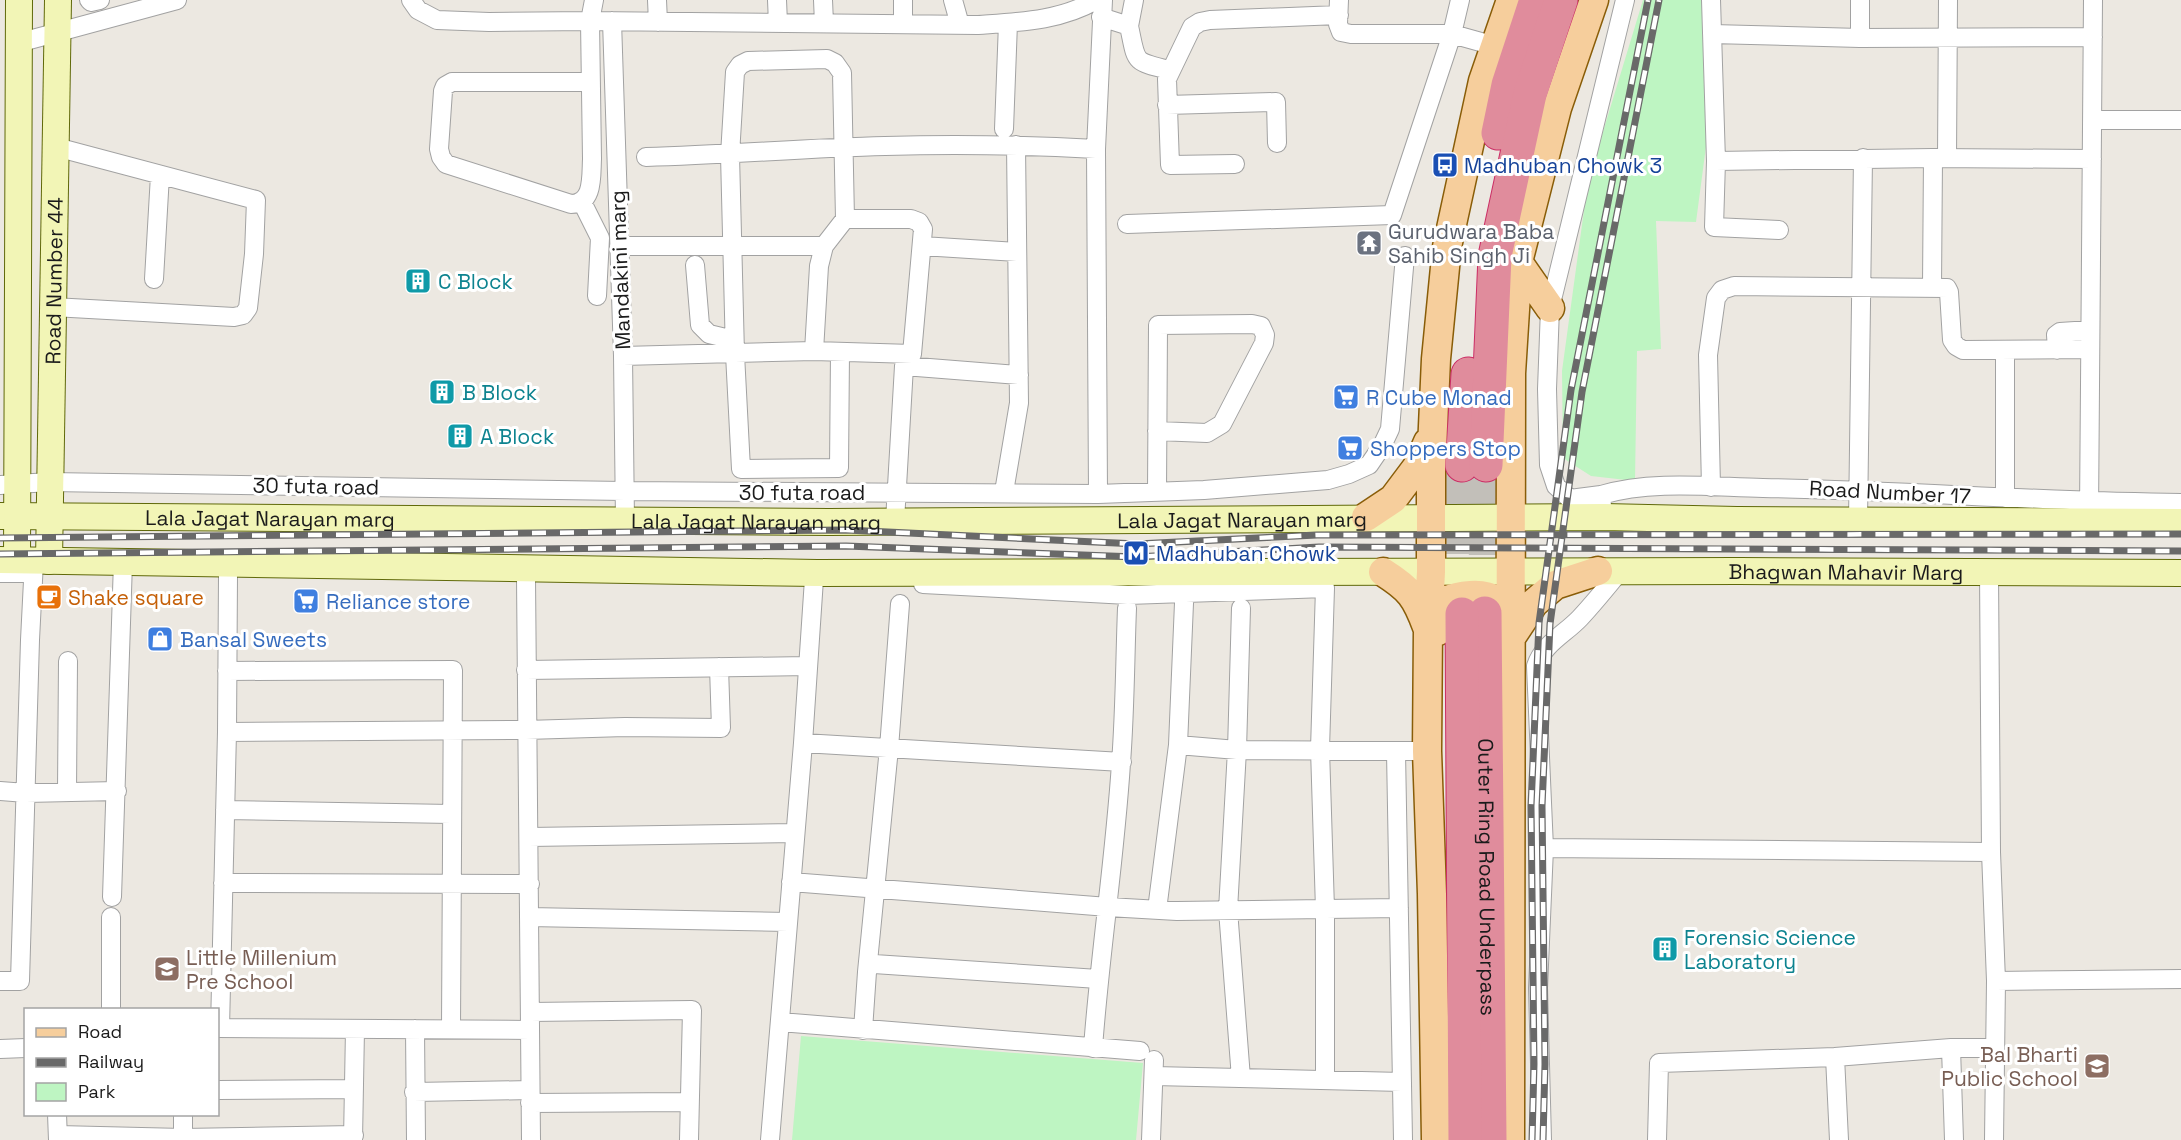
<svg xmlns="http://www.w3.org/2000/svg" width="2181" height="1140" viewBox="0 0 2181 1140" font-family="'Space Grotesk',sans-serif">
  <rect width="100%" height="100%" fill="#ece8e1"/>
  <path fill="#bef5c2" d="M1643,0H1703L1707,139L1696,222L1656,221L1661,349L1637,351L1635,481L1591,476L1563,458L1562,371L1588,181Z
    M801,1036L1143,1063L1136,1140H792Z"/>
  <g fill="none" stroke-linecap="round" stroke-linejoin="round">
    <path stroke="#c2bfb9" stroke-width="33" stroke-dasharray="33 16" stroke-linecap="butt" d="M1462,603V465
      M1485,604L1486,465"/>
    <defs>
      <path id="street" d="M89,0L91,2L100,0
        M411,0L418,10L437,20L489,22L590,21L978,25C1019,22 1060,21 1096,0
        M657,0L658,22
        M777,0L778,23
        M823,0L824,23
        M903,0V24
        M953,0L960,25
        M1339,0L1338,24L1341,32L1351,34H1452L1495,46
        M1711,0L1716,161L1714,227L1779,230
        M1101,17L1129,26C1137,63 1132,61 1169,70
        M612,21L623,356L625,520
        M1129,26L1134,0
        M1712,34L1860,38L2093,37
        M1860,38V0
        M18,43L177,0
        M591,82H452L445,86L443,91L439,149L441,157L446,164L571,204C594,204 591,176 592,159L590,21L594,0
        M1167,105L1276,102L1277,143
        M2092,120H2181
        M1004,129L1008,23
        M646,157C726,155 805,148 885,146C955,144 1025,145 1096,149
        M1947,158L1948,0
        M1716,161L1933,158L2092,159
        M1235,164L1170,165L1167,79L1192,27L1200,22L1210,20L1339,15
        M582,202L600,238L597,296
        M845,219H911L919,222L923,229L912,354L904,366L895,521
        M1127,224L1392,215L1452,34L1460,0
        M619,246H824
        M922,246L1017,252
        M695,265L700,325L709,334L734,340
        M154,279L160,175
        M1932,287L1933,158
        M53,307L234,317L243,315L248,308L254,254L256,200L56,147
        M2057,350L2056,335L2060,332L2090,330
        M814,351L819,266L824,246L845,219L842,73L835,63L827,59L748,61L740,65L735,72L730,155L735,354L741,469L839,468L840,352
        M623,356L814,351L912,354
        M904,366L1019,375
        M0,485L50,482L624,491L1098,494L1204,490L1328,480L1349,474L1369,465L1382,446L1390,429L1405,256
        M1711,487L1708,355L1716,298L1722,290L1734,286L1947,288L1949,292L1952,340L1956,346L1963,350L2090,349
        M1004,492L1019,403L1016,145
        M1157,492L1158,325L1252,324L1261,326L1265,335L1264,343L1222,424L1207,433L1157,431
        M1098,494L1096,149L1103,0
        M1601,495C1653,480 1710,487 1763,488C1903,490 2042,502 2181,503
        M2005,498V350
        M1602,506L1601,495L1570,499L1556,486L1549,465L1547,389L1550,308L1625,0
        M2089,514L2093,0
        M1858,521L1863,158
        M528,568L526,578C526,765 530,952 531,1140
        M1989,572L1991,852L1996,981L1994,1140
        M0,573H31
        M1323,578L1325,588L1320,749L1325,909V1080
        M923,584L1128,595L1325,588
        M1241,608L1237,750L1228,910L1241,1078
        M526,670L808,666
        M227,671L453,670L451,1029
        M227,732L526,730L625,727L721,728L719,667
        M803,743L1122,762
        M1178,745L1237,750L1427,751
        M1396,752L1403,1140
        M0,791L26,793L117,791
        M67,792L68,661
        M225,810L451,814
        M529,837L795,833
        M1544,848L1991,852
        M791,882L1108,907L1177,911L1399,908
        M223,883L530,884
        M112,897L123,562
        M1157,910L1178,745L1184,603
        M111,917V1010
        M529,917L788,922
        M867,972L889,748L900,604
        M0,981H20L30,640L34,561
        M1996,981L2181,979
        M530,1012L692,1010L689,1140
        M780,1022L1140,1051
        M218,1028L530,1030
        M220,1028L227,732L228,575
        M415,1029L416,1140
        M863,1030L867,972L869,967L874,964L1098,979
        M1093,1048C1100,952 1115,858 1121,763C1125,711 1125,660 1127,608
        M1951,1048H1995
        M0,1049L26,1048
        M1835,1057L1951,1048L1954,1140
        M1154,1076L1402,1082
        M218,1090L354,1089
        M414,1092L530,1090
        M530,1103L689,1102
        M57,1114L58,1140
        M58,1135L183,1138L354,1135
        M183,1140V1114
        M353,1140L355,1029
        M770,1140L803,743L814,579L817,573
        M1151,1140L1154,1060
        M1542,1140L1538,988L1544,848L1536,666C1543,644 1565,634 1580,618C1594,603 1607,587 1620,571
        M1657,1140L1659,1063L1835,1057L1839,1140"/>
      <g id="secondary">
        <path id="s1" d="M0,516L829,522L1604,517L1737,520L2181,522"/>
        <path id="s2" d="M0,560L817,573L1739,571L2181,573"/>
        <path d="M17,560L19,0"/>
        <path id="s3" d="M49,561L58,0"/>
      </g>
      <path id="primary" d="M1518,262L1550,308
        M1366,517L1393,499L1417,467L1428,442
        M1383,572C1410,589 1416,597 1427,627
        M1438,631L1439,614L1444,601C1459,595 1482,591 1496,600L1507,629
        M1510,639L1534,603L1555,585L1598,571
        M1436,1140L1432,894L1427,751L1428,629L1431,572V471L1436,359L1447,247L1483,81L1511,0
        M1510,1140L1511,373L1518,262L1557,108L1594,0"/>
      <g id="highway">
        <path d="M1498,133L1508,85L1536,0"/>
        <path d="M1462,465L1468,374"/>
        <path d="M1486,465L1495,256L1530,94L1561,0"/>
        <path id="s4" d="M1485,613L1490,1140"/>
        <path d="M1462,614L1465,1140"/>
      </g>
    </defs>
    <use href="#street" stroke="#a2a2a2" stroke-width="20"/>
    <use href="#secondary" stroke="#60690a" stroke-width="28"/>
    <use href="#primary" stroke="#895d08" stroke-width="31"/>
    <use href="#highway" stroke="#cb2d65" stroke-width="35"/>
    <use href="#street" stroke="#fff" stroke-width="18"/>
    <use href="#secondary" stroke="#f2f5b6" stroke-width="26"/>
    <use href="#primary" stroke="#f6ce9c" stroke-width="28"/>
    <use href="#highway" stroke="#e08c9c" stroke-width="33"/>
    <defs>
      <path id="rail" d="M0,538L846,530L1137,544L1317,535L2181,534
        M0,554L846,546L1136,557L1319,547L2181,551
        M1532,1140L1534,1064L1531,806L1539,623L1571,390L1648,0
        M1543,1140L1545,1064L1542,806L1550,624L1582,392L1659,0"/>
    </defs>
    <use href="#rail" stroke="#696969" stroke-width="7"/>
    <use href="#rail" stroke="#fff" stroke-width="4.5" stroke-dasharray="14" stroke-linecap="butt"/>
  </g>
  <defs>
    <symbol id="bus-square" viewBox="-11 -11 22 22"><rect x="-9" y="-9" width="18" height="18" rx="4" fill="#1a4fb4" stroke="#fff"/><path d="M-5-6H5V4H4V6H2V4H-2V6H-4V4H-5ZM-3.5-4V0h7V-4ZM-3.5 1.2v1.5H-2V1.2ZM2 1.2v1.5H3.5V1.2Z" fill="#fff"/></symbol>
    <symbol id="temple-square" viewBox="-11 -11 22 22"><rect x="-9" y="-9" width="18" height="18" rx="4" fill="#6b7280" stroke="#fff"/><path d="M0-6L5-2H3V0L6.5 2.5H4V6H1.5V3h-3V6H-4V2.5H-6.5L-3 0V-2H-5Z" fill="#fff"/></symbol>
    <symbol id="building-square" viewBox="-11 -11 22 22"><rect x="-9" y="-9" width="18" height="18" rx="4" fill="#0f9aa8" stroke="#fff"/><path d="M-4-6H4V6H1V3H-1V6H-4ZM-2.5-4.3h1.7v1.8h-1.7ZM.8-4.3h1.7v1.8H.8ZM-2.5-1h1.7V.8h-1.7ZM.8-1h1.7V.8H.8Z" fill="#fff"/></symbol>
    <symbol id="supermarket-square" viewBox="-11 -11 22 22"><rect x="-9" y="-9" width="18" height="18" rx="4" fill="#3f7fe0" stroke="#fff"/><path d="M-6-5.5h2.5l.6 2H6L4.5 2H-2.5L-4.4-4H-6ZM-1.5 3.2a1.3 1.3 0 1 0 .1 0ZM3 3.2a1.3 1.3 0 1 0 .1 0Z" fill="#fff"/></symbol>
    <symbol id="metro-square" viewBox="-11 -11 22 22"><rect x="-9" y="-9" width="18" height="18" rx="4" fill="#1a4fb4" stroke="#fff"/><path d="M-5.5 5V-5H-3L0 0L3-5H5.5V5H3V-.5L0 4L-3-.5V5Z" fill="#fff"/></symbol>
    <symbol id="cafe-square" viewBox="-11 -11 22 22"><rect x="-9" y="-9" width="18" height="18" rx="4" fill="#e8710a" stroke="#fff"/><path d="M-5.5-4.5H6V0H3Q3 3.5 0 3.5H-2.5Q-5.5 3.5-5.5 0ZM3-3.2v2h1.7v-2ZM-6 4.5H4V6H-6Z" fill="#fff"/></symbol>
    <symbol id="shop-square" viewBox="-11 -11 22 22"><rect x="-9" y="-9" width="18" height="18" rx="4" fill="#3f7fe0" stroke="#fff"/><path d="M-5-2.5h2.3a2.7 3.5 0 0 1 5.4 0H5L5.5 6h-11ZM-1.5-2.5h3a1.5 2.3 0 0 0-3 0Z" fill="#fff"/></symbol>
    <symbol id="school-square" viewBox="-11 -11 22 22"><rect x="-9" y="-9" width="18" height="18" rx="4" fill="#8d6e63" stroke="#fff"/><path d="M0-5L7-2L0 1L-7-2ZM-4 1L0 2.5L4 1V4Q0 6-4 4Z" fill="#fff"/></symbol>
  </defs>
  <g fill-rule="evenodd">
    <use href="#bus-square" x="1430" y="150" width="30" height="30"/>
    <use href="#temple-square" x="1354" y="228" width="30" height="30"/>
    <use href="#building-square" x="403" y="266" width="30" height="30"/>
    <use href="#building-square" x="427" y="377" width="30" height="30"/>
    <use href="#supermarket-square" x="1331" y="382" width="30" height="30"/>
    <use href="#building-square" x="445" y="421" width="30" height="30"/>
    <use href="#supermarket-square" x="1335" y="433" width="30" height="30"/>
    <use href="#metro-square" x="1121" y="538" width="30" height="30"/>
    <use href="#cafe-square" x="34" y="582" width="30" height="30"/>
    <use href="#supermarket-square" x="291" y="586" width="30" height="30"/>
    <use href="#shop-square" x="145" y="624" width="30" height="30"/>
    <use href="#building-square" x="1650" y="934" width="30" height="30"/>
    <use href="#school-square" x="152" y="954" width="30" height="30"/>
    <use href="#school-square" x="2082" y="1051" width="30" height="30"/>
  </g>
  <g text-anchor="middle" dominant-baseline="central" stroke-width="6" stroke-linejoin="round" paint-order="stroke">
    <g font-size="21" fill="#164399" stroke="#fff" text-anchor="start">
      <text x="1464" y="165">Madhuban Chowk 3</text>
      <text x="1156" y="553">Madhuban Chowk</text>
    </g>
    <g font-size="21" fill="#5b616d" stroke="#fff" text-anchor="start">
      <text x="1388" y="231">Gurudwara Baba<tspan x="1388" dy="24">Sahib Singh Ji</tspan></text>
    </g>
    <g font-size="21" fill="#1b1b1b" stroke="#fff">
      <text transform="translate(620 270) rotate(-92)">Mandakini marg</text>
      <text stroke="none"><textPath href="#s3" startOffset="280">Road Number 44</textPath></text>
      <text transform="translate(316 486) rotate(1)">30 futa road</text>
      <text x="802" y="492">30 futa road</text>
      <text transform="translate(1890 492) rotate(3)">Road Number 17</text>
      <text stroke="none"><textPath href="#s1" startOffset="270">Lala Jagat Narayan marg</textPath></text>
      <text stroke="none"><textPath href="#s1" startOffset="1242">Lala Jagat Narayan marg</textPath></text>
      <text stroke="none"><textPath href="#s1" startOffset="756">Lala Jagat Narayan marg</textPath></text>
      <text stroke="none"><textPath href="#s2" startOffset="1846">Bhagwan Mahavir Marg</textPath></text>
      <text stroke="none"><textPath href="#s4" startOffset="264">Outer Ring Road Underpass</textPath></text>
    </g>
    <g font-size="21" fill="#0d838f" stroke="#fff" text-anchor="start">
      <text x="438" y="281">C Block</text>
      <text x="462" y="392">B Block</text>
      <text x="480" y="436">A Block</text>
      <text x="1684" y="937">Forensic Science<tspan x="1684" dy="24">Laboratory</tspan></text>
    </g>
    <g font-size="21" fill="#366cbe" stroke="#fff" text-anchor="start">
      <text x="1366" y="397">R Cube Monad</text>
      <text x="1370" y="448">Shoppers Stop</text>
      <text x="326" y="601">Reliance store</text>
      <text x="180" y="639">Bansal Sweets</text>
    </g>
    <g font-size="21" fill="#c56008" stroke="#fff" text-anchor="start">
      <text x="68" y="597">Shake square</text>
    </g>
    <g font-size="21" fill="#785e54" stroke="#fff" text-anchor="start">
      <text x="186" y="957">Little Millenium<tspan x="186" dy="24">Pre School</tspan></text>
      <text x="2078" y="1054" text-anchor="end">Bal Bharti<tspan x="2078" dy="24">Public School</tspan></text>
    </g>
  </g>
  <rect x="24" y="1008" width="195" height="108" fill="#ffffff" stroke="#a4a4a4" stroke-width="1.5"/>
  <rect x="36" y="1028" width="30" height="9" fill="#f6ce9c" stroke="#a4a4a4" stroke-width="1.5"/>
  <text x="78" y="1038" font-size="18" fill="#1b1b1b">Road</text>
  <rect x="36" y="1058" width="30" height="9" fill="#696969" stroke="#a4a4a4" stroke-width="1.5"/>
  <text x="78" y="1068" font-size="18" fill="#1b1b1b">Railway</text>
  <rect x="36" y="1083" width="30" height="18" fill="#bef5c2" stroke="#a4a4a4" stroke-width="1.5"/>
  <text x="78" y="1098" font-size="18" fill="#1b1b1b">Park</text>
</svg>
